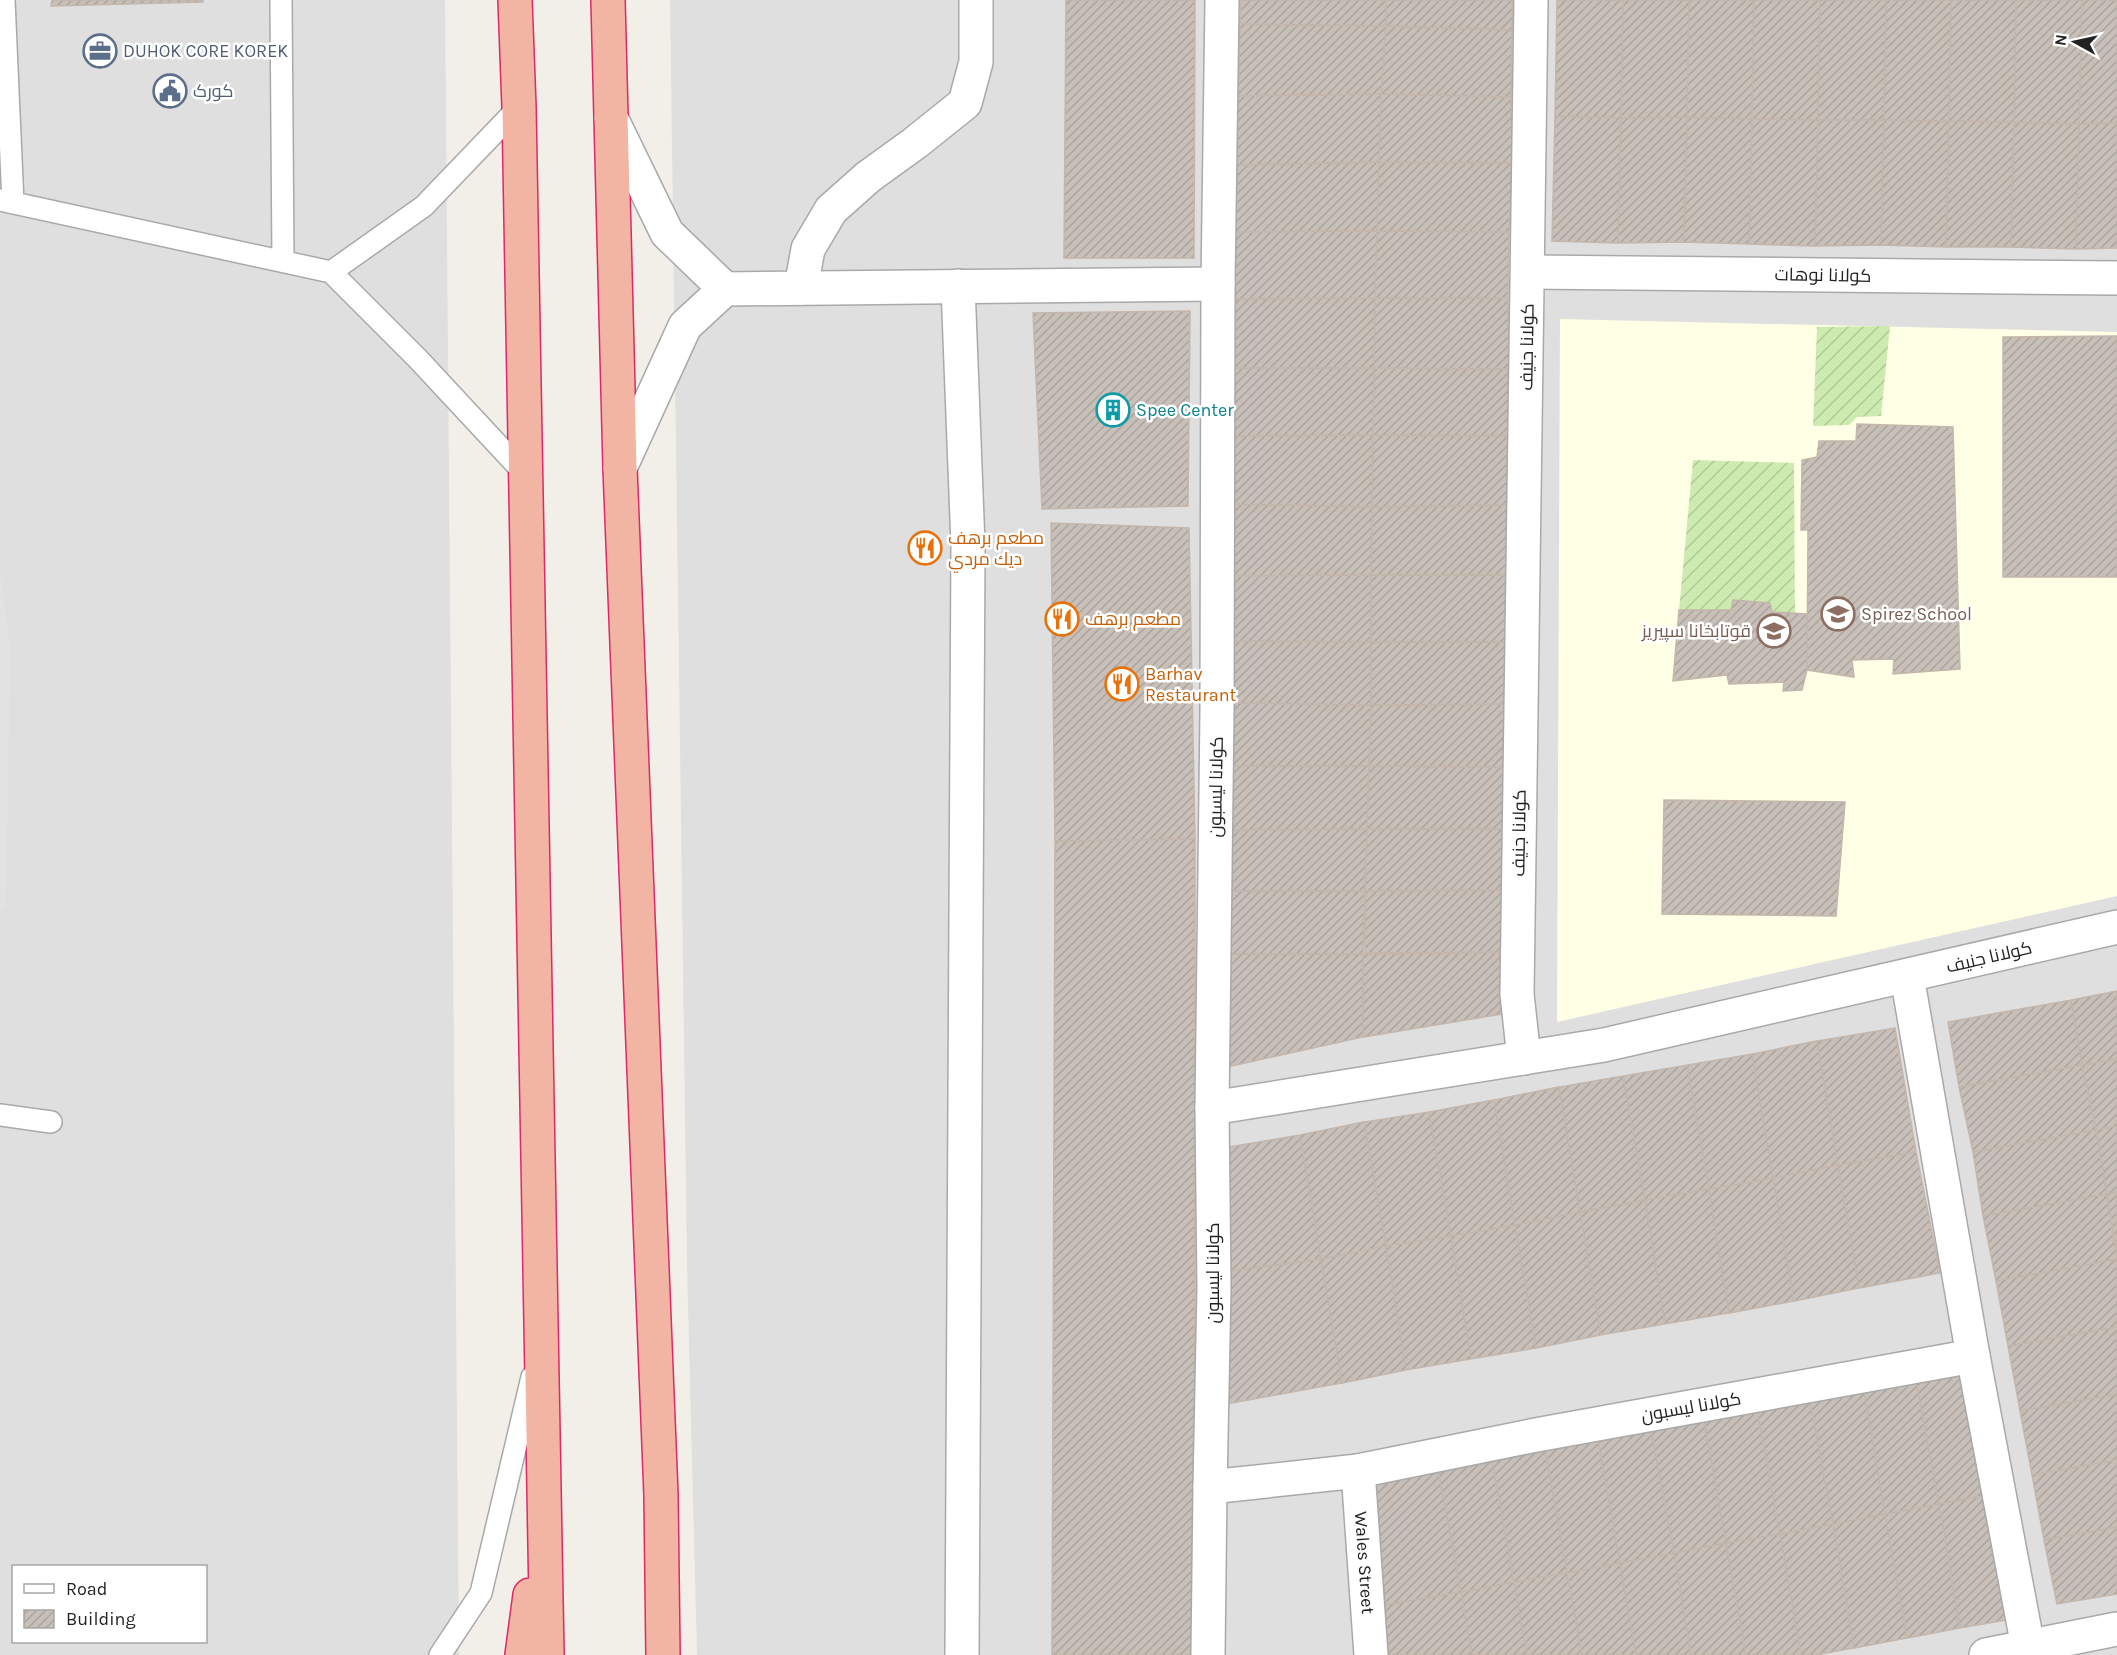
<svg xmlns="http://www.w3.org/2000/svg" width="2117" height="1655" viewBox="0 0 2117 1655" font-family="Karla,Cairo,sans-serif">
  <defs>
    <pattern id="garden-furrows" width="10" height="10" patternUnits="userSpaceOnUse" patternTransform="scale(1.5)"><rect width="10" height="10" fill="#cdebb0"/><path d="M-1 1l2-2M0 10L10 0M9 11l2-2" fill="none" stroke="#b0c997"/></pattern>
    <pattern id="building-hatch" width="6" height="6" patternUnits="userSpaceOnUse" patternTransform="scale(1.5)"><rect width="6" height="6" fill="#c7bfb8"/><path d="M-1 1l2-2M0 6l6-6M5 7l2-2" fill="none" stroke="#aba49e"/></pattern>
  </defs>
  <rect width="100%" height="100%" fill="#f2efe9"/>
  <path fill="#e0dfdf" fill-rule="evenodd" d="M0,0H445L459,1655H0ZM14,1566H206V1642H14Z
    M670,0H2117V1655H697L687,1266Z"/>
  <path fill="#ffffe5" d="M1560,319L2117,332V896L1557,1022Z"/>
  <path fill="url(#garden-furrows)" d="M1890,326L1881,416L1857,417L1849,425L1813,426L1817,327Z
    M1693,460L1794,463L1795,613L1772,612L1770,603L1734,600L1731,610H1679Z"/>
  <path fill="#e2e2e2" d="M0,573L11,652L5,910L0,909Z"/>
  <path fill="url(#building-hatch)" stroke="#c4b6ab" stroke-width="1.5" d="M52,0H203V2L51,6Z
    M1066,0H1195L1194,258H1064Z
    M1241,0H1386V26L1240,24Z
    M1386,0H1513L1512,30L1386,26Z
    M1557,0H1623L1621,118L1555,116Z
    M1623,0H1689L1687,117L1621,118Z
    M1689,0H1754L1752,119L1687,117Z
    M1754,0H1820L1818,120L1752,119Z
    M1820,0H1886L1884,120H1818Z
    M1886,0H1951L1949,121L1884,120Z
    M1951,0H2016L2014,122L1949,121Z
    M2016,0H2082L2079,124L2014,122Z
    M2082,0H2117V123L2079,124Z
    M1240,24L1386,26L1381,94L1238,96Z
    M1386,26L1512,30L1511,97L1381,94Z
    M1381,94L1379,162L1236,165L1238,96Z
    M1381,94L1511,97L1512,163L1379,162Z
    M1555,116L1621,118L1618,243L1552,241Z
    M1687,117L1684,242L1618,243L1621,118Z
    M1687,117L1752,119L1749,244L1684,242Z
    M1752,119L1818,120L1815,246L1749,244Z
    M1818,120H1884L1881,245L1815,246Z
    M1884,120L1949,121L1946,247L1881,245Z
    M1949,121L2014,122L2011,247H1946Z
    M2014,122L2079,124L2076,249L2011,247Z
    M2117,123V248L2076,249L2079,124Z
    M1379,162L1377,231L1234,232L1236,165Z
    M1379,162L1512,163L1509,232L1377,231Z
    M1377,231L1375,298L1233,299L1234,232Z
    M1377,231L1509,232L1508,298H1375Z
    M1375,298L1374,368H1232L1233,299Z
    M1375,298H1508L1509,369L1374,368Z
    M1190,311L1188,506L1042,509L1033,313Z
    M2117,336V577H2003V337Z
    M1232,368H1374L1373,435L1230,436Z
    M1374,368L1509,369V436L1373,435Z
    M1857,424L1953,427L1960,669L1893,674L1894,659L1852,660L1854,677L1807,670L1808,530H1801L1802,460L1817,457L1819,441H1856Z
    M1373,435L1372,507L1230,504V436Z
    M1373,435L1509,436L1511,505L1372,507Z
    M1230,504L1372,507L1371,575L1229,576Z
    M1511,505L1512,575H1371L1372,507Z
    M1051,523L1189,528L1195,839L1055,841Z
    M1371,575V642L1228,641L1229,576Z
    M1371,575H1512V642H1371Z
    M1733,600L1770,603L1772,612L1807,614V670L1802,690L1783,691L1784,682L1729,684L1727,675L1673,681L1679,610H1731Z
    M1228,641L1371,642V705L1229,703Z
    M1371,642H1512L1510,704L1371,705Z
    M1229,703L1371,705L1369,766H1229Z
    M1510,704L1507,767L1369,766L1371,705Z
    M1229,766H1369L1367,829L1227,830Z
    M1369,766L1507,767L1506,829H1367Z
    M1664,800L1845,802L1836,916L1662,914Z
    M1367,829L1365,891H1226L1227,830Z
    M1367,829H1506L1505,890L1365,891Z
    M1195,839V1655H1052L1055,841Z
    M1505,890L1503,952L1365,953V891Z
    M1226,891H1365L1363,954H1225Z
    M1503,952L1502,1014L1363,1037V954Z
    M1225,954H1363V1037L1227,1067Z
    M2117,991V1059L2082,1065L2071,1000Z
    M2071,1000L2082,1065L1959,1087L1948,1022Z
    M1895,1028L1916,1152L1838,1165L1817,1041Z
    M1817,1041L1838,1165L1773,1178L1752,1054Z
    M1752,1054L1773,1178L1709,1189L1687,1065Z
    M2117,1059V1126L2096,1130L2082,1065Z
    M1687,1065L1709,1189L1645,1200L1623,1076Z
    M2082,1065L2096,1130L1973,1152L1959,1087Z
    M1623,1076L1645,1200L1580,1212L1559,1087Z
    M1559,1087L1580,1212L1515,1225L1494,1100Z
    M1494,1100L1515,1225L1451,1236L1429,1112Z
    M1429,1112L1451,1236L1386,1246L1364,1122Z
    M1364,1122L1386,1246L1321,1259L1300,1135Z
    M2117,1126V1192L2107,1194L2096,1130Z
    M2096,1130L2107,1194L1983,1216L1973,1152Z
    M1300,1135L1321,1259L1222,1272L1224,1148Z
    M1916,1152L1940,1273L1859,1288L1838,1165Z
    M1838,1165L1859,1288L1794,1301L1773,1178Z
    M1773,1178L1794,1301L1729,1313L1709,1189Z
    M1709,1189L1729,1313L1665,1324L1645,1200Z
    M2117,1192V1254L2107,1194Z
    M2107,1194L2117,1259L1996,1281L1983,1216Z
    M1645,1200L1665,1324L1601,1335L1580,1212Z
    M1580,1212L1601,1335L1536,1348L1515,1225Z
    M1515,1225L1536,1348L1471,1359L1451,1236Z
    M1451,1236L1471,1359L1406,1370L1386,1246Z
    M1386,1246L1406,1370L1342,1383L1321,1259Z
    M1321,1259L1342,1383L1220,1405L1222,1272Z
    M2117,1259V1327L2008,1346L1996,1281Z
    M2117,1327V1394L2020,1411L2008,1346Z
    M1970,1371L1992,1494L1939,1504L1916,1381Z
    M1916,1381L1939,1504L1885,1514L1864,1391Z
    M1864,1391L1885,1514L1833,1524L1810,1401Z
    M2117,1394V1460L2032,1475L2020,1411Z
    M1810,1401L1833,1524L1780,1534L1757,1410Z
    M1757,1410L1780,1534L1726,1543L1704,1420Z
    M1704,1420L1726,1543L1674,1553L1651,1430Z
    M1651,1430L1674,1553L1620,1563L1598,1440Z
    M1598,1440L1620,1563L1567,1573L1545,1449Z
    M1545,1449L1567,1573L1514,1582L1492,1459Z
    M1492,1459L1514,1582L1461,1592L1438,1469Z
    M2117,1460V1527L2044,1540L2032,1475Z
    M1438,1469L1461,1592L1385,1605L1376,1482Z
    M1992,1494L2013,1619L1960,1628L1939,1504Z
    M1939,1504L1960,1628L1907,1638L1885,1514Z
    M1885,1514L1907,1638L1854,1648L1833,1524Z
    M1833,1524L1854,1648L1816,1655H1801L1780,1534Z
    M2117,1527V1594L2057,1604L2044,1540Z
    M1780,1534L1801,1655H1746L1726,1543Z
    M1726,1543L1746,1655H1691L1674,1553Z
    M1674,1553L1691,1655H1636L1620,1563Z
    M1620,1563L1636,1655H1582L1567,1573Z
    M1567,1573L1582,1655H1527L1514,1582Z
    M1514,1582L1527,1655H1472L1461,1592Z
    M1461,1592L1472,1655H1388L1385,1605Z"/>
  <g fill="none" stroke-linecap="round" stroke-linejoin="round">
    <defs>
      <path id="service" d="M4,0L13,203
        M281,0L283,261
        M0,200L331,272L418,359L526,475
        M331,272L424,206L519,107
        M0,1115L51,1122
        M440,1655L481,1593L532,1377"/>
      <g id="minor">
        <path d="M1222,0L1218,284L1217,711L1212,1108L1214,1288L1210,1487L1358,1471L1536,1435L1973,1356"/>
        <path d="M611,118L667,233L725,289"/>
        <path d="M1529,272L2117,278"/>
        <path d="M958,286L968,545L962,1655"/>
        <path d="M801,288L808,249L831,210L868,177L915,143L965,103L976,62V0"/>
        <path d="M620,468L685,326L725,289L1218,284"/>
        <path d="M1907,976L1973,1356L2028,1647"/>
        <path d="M1524,1058L1517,994L1531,0"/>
        <path d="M1212,1108L1604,1045L2117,927"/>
        <path id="s1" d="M1358,1471L1371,1655"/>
        <path d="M1208,1655L1210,1487"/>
        <path d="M1986,1655L2117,1629"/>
      </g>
      <path id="trunk" d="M515,0L519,107L547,1655
        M608,0L620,468L661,1495L663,1655
        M522,1655L530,1595"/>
    </defs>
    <use href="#service" stroke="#a9a9a9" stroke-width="24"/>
    <use href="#minor" stroke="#a9a9a9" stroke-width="36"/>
    <use href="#trunk" stroke="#dc2a67" stroke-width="36"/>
    <use href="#service" stroke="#fff" stroke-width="21"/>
    <use href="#minor" stroke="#fff" stroke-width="33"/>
    <use href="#trunk" stroke="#f2b4a3" stroke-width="33"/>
  </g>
  <defs>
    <symbol id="office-ring" viewBox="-11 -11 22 22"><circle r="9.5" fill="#fff" stroke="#5c6f8a" stroke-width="1.5"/><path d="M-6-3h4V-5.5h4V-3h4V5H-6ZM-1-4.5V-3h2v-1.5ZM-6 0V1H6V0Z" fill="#5c6f8a"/></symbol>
    <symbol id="civic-ring" viewBox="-11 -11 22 22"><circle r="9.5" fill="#fff" stroke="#5c6f8a" stroke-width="1.5"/><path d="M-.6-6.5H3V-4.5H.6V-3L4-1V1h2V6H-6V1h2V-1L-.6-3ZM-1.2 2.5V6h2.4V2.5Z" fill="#5c6f8a"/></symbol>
    <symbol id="building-ring" viewBox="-11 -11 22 22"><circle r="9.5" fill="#fff" stroke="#0f9aa8" stroke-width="1.5"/><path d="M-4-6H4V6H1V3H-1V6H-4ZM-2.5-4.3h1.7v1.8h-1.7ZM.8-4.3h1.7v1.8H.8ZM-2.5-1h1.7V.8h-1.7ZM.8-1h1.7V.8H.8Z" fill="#0f9aa8"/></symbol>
    <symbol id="restaurant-ring" viewBox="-11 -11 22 22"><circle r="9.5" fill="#fff" stroke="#e8710a" stroke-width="1.5"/><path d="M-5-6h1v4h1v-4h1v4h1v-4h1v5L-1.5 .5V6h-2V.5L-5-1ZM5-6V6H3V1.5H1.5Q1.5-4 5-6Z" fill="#e8710a"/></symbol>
    <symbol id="school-ring" viewBox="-11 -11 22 22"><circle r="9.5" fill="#fff" stroke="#8d6e63" stroke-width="1.5"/><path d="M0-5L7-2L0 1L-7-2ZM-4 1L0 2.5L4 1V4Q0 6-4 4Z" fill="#8d6e63"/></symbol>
  </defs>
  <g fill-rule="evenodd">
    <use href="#office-ring" x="81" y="32" width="38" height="38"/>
    <use href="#civic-ring" x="151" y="72" width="38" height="38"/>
    <use href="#building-ring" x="1094" y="391" width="38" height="38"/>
    <use href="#restaurant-ring" x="906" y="529" width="38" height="38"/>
    <use href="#school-ring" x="1819" y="595" width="38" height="38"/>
    <use href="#restaurant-ring" x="1043" y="600" width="38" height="38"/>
    <use href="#school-ring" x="1755" y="612" width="38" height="38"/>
    <use href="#restaurant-ring" x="1103" y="665" width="38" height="38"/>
  </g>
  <g text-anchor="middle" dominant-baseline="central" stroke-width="5" stroke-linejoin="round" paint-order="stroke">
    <g font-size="18" fill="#4e5e75" stroke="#fff" text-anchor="start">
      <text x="123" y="51">DUHOK CORE KOREK</text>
      <text x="193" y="91">کورک</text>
    </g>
    <g font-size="18" fill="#222" stroke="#fff">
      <text transform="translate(1823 275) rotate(1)">كولانا نوهات</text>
      <text transform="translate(1527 347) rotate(-89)">كولانا جنيف</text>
      <text transform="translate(1216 787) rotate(-89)">كولانا ليسبون</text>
      <text transform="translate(1519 833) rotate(-89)">كولانا جنيف</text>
      <text transform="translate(1989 957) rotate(-13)">كولانا جنيف</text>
      <text transform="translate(1213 1273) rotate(-90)">كولانا ليسبون</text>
      <text transform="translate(1691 1407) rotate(-10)">كولانا ليسبون</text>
      <text stroke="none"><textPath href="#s1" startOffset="92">Wales Street</textPath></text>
    </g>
    <g font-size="18" fill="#0d838f" stroke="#fff" text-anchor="start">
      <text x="1136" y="410">Spee Center</text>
    </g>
    <g font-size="18" fill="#c56008" stroke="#fff" text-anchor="start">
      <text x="948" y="538">مطعم برهف<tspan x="948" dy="21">ديك مردي</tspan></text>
      <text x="1085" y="619">مطعم برهف</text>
      <text x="1145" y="674">Barhav<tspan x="1145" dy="21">Restaurant</tspan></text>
    </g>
    <g font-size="18" fill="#785e54" stroke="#fff" text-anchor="start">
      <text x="1861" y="614">Spirez School</text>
      <text x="1751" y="631" text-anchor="end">قوتابخانا سپيريز</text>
    </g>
  </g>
  <rect x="12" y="1565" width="195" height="78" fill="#ffffff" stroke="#a7a7a7" stroke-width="1.5"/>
  <rect x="24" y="1584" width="30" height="9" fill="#ffffff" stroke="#a7a7a7" stroke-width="1.5"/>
  <text x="66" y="1595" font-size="18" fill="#222222">Road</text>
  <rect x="24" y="1610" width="30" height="18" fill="url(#building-hatch)" stroke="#a7a7a7" stroke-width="1.5"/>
  <text x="66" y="1625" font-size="18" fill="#222222">Building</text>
  <g transform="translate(2075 42) rotate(278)" stroke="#ffffff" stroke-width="4.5" paint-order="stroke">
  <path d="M0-4.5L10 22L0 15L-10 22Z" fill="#222222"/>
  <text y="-9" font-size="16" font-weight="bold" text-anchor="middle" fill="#222222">N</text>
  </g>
</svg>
